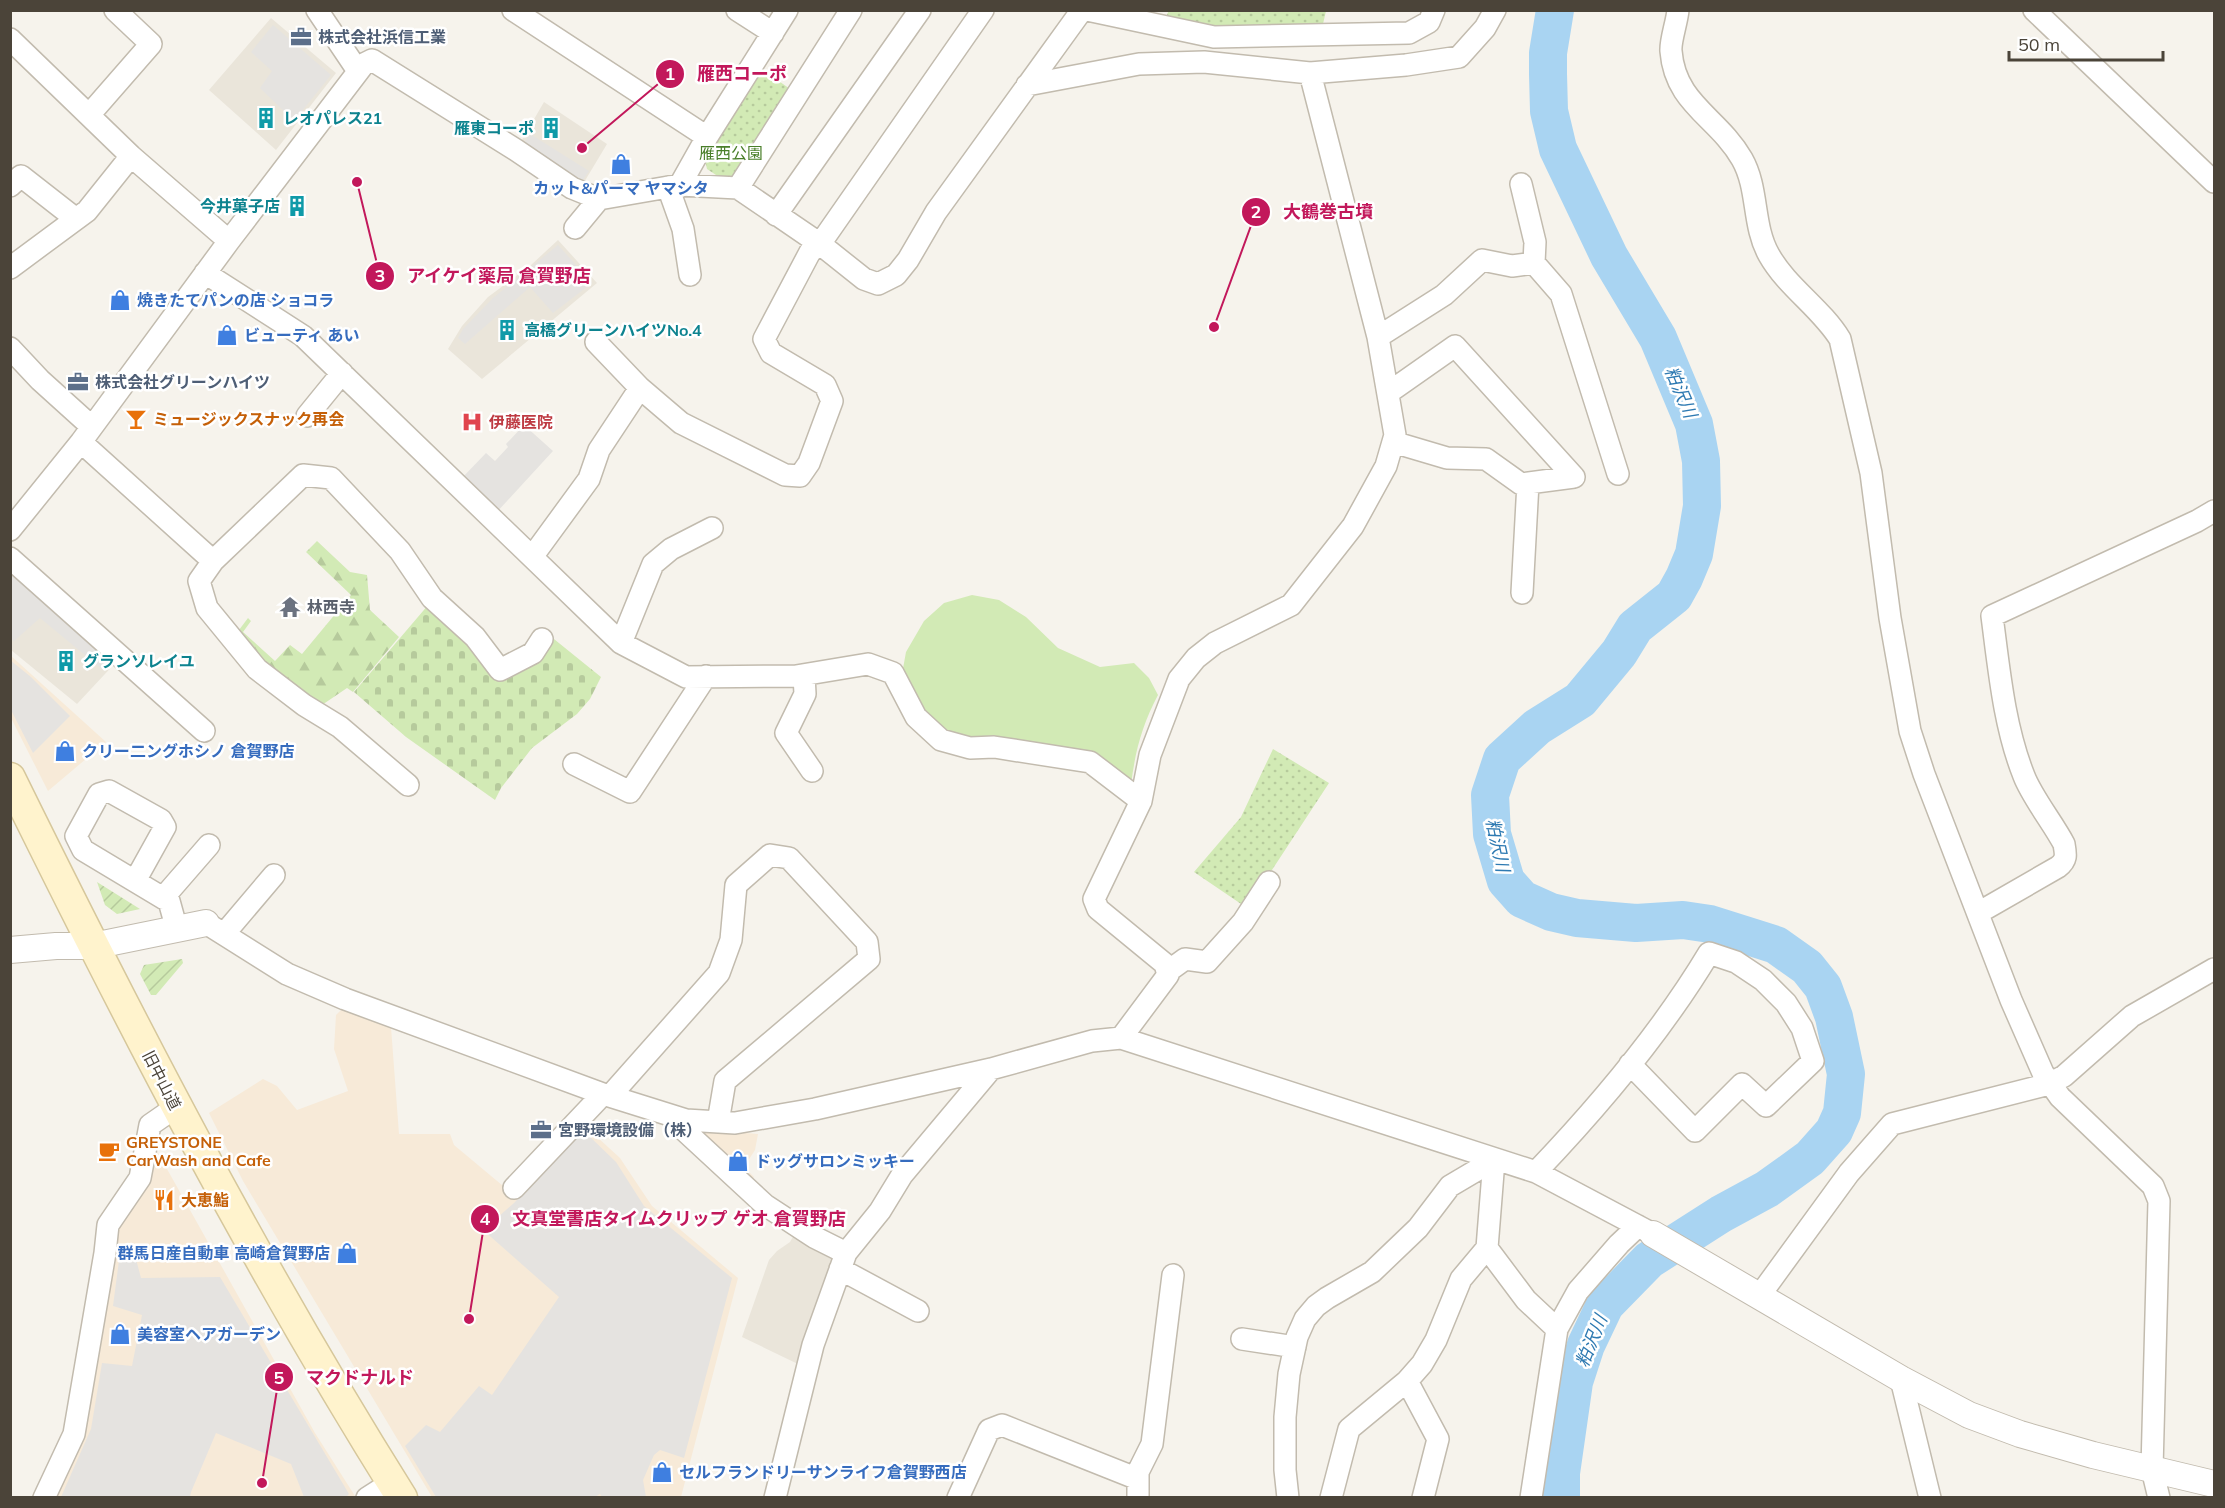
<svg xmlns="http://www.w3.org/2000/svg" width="2225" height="1508" viewBox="0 0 2225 1508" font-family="Mulish,'Noto Sans JP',sans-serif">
  <defs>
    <pattern id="forest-firs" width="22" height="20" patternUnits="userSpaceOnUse" patternTransform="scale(1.5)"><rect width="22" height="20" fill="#d2eab5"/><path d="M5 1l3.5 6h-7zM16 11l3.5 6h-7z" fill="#b6ca9c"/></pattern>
    <pattern id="cemetery-stones" width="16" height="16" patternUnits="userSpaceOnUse" patternTransform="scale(1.5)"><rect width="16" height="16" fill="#d2eab5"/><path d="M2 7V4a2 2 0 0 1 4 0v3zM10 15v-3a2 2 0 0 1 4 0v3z" fill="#b6ca9c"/></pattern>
    <pattern id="park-dots" width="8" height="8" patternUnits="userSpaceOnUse" patternTransform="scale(1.5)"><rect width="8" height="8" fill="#d2eab5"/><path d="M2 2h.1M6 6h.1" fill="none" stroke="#b6ca9c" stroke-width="1.8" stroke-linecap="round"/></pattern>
    <pattern id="garden-furrows" width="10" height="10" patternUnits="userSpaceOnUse" patternTransform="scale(1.5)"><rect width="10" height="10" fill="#d2eab5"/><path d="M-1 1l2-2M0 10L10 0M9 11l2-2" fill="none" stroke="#b6ca9c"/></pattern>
  </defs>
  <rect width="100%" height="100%" fill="#f6f3ec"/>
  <path fill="#eae5da" d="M271,18L336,73L276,150L209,90Z
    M544,102L607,144L583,184L519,145Z
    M558,240L597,283L482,379L448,349L462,326L488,297L531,265Z
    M10,571L118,660L77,704L11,650Z
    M795,1233L837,1261L800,1365L742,1337L769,1260L777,1251L790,1242Z"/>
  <path fill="#f7ead8" d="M10,655L106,742L48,791L11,718Z
    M342,1009L391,1027L399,1134H450L454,1145L515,1196L584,1125L620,1158L652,1206L738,1278L681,1497H432L243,1181L209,1113L263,1079L277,1086L297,1110L348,1091L334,1049L336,1015Z
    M697,1129L758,1134L755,1150L744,1167L754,1177L748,1184Z
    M153,1144L315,1433L355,1496L354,1498H56L85,1431L119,1230Z"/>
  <path fill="#d2eab5" d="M972,595L999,600L1026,617L1058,648L1100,667L1134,663L1149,678L1158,695C1142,725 1135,752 1131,785L1031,744L994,736L971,739L946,733L926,719L902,674L906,652L924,621L944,603Z"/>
  <path fill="url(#forest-firs)" d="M317,541L350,572L367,575L370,610L399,637L353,692L347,688L319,707L258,659L236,634L248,618L251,621L243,632L275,661L290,645L302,654L351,595L306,552Z"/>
  <path fill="url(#cemetery-stones)" d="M429,604L469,642L492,673L549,635L601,677L590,699L577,714L532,748L501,788L495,800L406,737L354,692Z"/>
  <path fill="url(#park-dots)" d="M1169,10L1326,11L1323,24L1212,29L1166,17Z
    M763,70L793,91L742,175L719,177L707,169L704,156Z
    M1273,749L1329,783L1247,908L1194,872L1241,817Z"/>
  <path fill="url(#garden-furrows)" d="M97,882L140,909L117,914L105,905Z
    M182,959L183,963L156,995H151L140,974L144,965Z"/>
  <path fill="#e5e3e0" d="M273,25L331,75L294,121L260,88L272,71L251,52Z
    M530,134L589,171L583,180L555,166L523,144Z
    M558,245L592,283L553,313L530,287L465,344L458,338L463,329L493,298Z
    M524,425L553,451L496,513L461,479L486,453L495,461L508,447L506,444Z
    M13,575L113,661L103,670L40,618L14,641L11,639L10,578Z
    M10,660L31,677L70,716L33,753L11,710Z
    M584,1131L616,1162L644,1206L732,1278L684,1458L660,1450L654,1455L643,1480L646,1497H602L600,1494L593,1498L436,1497L405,1446L426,1425L440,1432L479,1386L492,1395L559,1297L483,1230L514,1203Z
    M133,1248L141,1278L220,1277L349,1494L346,1497H304L291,1464L216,1433L191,1492L190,1497H61L91,1429L102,1363L132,1366L142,1315L113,1306L120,1253Z"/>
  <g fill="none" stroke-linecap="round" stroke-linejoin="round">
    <path stroke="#a9d4f2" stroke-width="38" d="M1555,10L1548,53V74L1549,111L1558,149L1609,256L1658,338L1694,424L1701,461L1702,506L1694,554L1684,578L1674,596L1635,627L1619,653L1580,700L1537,727L1502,759L1490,795L1492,834L1506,881L1522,899L1551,912L1577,918L1636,923L1683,920L1710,924L1776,945L1807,967L1823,987L1834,1017L1846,1074L1842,1113L1834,1131L1810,1158L1767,1189L1721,1214L1649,1260L1605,1305L1586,1345L1574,1382L1561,1473V1498"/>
    <defs>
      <path id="minor" d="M317,10L358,71
        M513,10L707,137
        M737,10L773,33
        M1087,10L1214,37L1409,33L1429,22L1434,10
        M1678,10C1677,22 1670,41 1671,51C1675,104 1718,117 1742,159C1759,189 1752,225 1769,255C1787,287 1821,308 1840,339L1871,473L1890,618L1910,731L1924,774L2011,1000L2043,1073L2060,1097L2153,1186L2159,1201L2152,1469L2159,1498
        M2034,10L2214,182
        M10,39L131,156L229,241
        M1310,73L1406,65L1459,57L1485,28L1495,10
        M1027,85L1139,64L1204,62L1310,73L1378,337L1395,435L1386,466L1353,526L1291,605L1215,643L1196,658L1179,679L1150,755L1141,801L1094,899L1098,909L1165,964L1168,975L1121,1038
        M89,115L151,44L115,10
        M1521,184L1535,242L1534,263L1561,294L1618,474
        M680,185L707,137L787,10
        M10,186L21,176L76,219
        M668,187L683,229L690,275
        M738,188L851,10
        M776,215L920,10
        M575,228L599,199
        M10,268L87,211L131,156
        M205,273L303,336L621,643L686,677L796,676L868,664L893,673L916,717L941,740L970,748L994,747L1090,762L1141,801
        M1378,337L1444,295L1482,260L1512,266L1534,263
        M10,348L40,380L92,427
        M640,388L681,423L785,475L800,476L809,463L832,401L825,385L771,353L764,339L810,252L820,244L983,10
        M1388,393L1455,346L1574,477
        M307,416L342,373
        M81,442L213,561L303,475L331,478L400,551L432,598L475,637L500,670L533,653L542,639
        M1393,442L1447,458L1486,459L1521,484L1574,477
        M10,530L81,442L229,241L364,64L372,60L516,150L572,188L599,199L680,185L738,188L820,244L864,279L878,284L896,275L908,260L936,212L1082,10
        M532,557L589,479L599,450L640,388L596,342
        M10,558L204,731
        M213,561L199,581L207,608L257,669L304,705L340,727L408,785
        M1522,593L1528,483
        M621,643L653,564L671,549L712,528
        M804,675L805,694L786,733L812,771
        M574,764L630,792L706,676
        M135,881L165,827L161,820L109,791L99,794L76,836L83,850L163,898L169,901L177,930
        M163,898L209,845
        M1978,913L2058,867C2067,860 2066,855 2064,844C2053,823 2032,797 2024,776C2004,726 1999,669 1992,616L2197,521L2214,511
        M206,923L287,974L345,999L603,1094L686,1120L735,1123L815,1109L991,1069L1092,1041L1121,1038L1536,1172L1653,1234
        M224,934L274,875
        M1167,972L1185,959L1207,962L1243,922L1269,882
        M610,1096L719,973L731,940L736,885L770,855L789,858L867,942L869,959L725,1081L718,1122
        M686,1120L685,1131L765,1205L814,1237L846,1253
        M1536,1172C1600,1105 1661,1033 1709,953L1736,962L1763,980L1786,1003L1802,1028L1813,1061L1766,1106L1742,1084L1695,1131L1630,1064
        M514,1188L603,1094
        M1487,1248L1526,1300L1557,1329L1531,1498
        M840,1269L918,1311
        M1760,1295L1849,1173L1892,1124L2049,1084L2064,1076L2132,1016L2214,969
        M1557,1329L1578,1291L1619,1244L1638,1226
        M1242,1339L1295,1347
        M1901,1379L1930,1498
        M1407,1381L1438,1439L1423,1498
        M44,1498L74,1434L105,1253L108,1225L140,1178L150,1125L176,1107
        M367,1498L392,1482
        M775,1498L813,1345L846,1253L880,1211L902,1175L991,1069
        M958,1498L989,1430L1002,1425L1138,1479
        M1138,1498V1472L1152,1444L1173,1275
        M1288,1498L1285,1470V1417L1289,1374L1297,1337L1305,1319L1316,1306L1327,1298L1372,1272L1418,1228L1450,1186L1494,1160
        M1331,1498L1349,1429L1407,1381L1422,1364L1436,1340L1461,1279L1487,1248L1494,1160"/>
      <path id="tertiary" d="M10,950L56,946H93L206,923
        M1653,1234L1901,1379L1969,1415L2020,1434L2093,1455L2214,1484"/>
      <path id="secondary" d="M10,778C131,1024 256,1266 402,1498"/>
    </defs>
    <use href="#minor" stroke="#c2bbae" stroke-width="24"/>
    <use href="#tertiary" stroke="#c2bbae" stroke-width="28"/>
    <use href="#secondary" stroke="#d6c79b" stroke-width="33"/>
    <use href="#minor" stroke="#fff" stroke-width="21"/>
    <use href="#tertiary" stroke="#fff" stroke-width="26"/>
    <use href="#secondary" stroke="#fff3cd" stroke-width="30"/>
  </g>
  <defs>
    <symbol id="office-bare" viewBox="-9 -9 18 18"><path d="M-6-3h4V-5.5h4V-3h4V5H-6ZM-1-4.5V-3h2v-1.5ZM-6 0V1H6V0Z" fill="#5c6f8a" stroke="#fff" stroke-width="2.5" paint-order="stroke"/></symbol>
    <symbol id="building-bare" viewBox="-9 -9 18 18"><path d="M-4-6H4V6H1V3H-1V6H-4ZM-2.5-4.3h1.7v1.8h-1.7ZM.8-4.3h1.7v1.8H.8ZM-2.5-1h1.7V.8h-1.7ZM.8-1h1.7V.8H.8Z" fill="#0f9aa8" stroke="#fff" stroke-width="2.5" paint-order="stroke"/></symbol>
    <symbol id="shop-bare" viewBox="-9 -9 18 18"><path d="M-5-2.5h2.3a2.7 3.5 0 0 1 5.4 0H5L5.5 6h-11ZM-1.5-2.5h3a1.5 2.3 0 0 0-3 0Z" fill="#3f7fe0" stroke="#fff" stroke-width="2.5" paint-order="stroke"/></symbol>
    <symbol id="bar-bare" viewBox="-9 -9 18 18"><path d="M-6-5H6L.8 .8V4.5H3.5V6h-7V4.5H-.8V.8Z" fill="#e8710a" stroke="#fff" stroke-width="2.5" paint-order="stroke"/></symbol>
    <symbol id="hospital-bare" viewBox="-9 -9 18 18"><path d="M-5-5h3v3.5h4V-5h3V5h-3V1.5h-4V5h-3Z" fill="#e0444e" stroke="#fff" stroke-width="2.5" paint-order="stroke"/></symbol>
    <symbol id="temple-bare" viewBox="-9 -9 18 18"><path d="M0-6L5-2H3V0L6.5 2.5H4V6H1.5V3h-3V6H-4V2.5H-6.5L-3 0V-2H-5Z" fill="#6b7280" stroke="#fff" stroke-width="2.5" paint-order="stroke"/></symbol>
    <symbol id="cafe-bare" viewBox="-9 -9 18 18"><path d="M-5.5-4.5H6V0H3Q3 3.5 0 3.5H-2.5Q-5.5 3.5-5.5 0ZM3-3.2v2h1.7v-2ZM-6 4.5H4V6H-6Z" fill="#e8710a" stroke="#fff" stroke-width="2.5" paint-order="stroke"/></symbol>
    <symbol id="restaurant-bare" viewBox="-9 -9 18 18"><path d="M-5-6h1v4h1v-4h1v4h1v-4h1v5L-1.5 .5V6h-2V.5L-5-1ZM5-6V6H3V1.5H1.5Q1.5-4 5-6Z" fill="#e8710a" stroke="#fff" stroke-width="2.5" paint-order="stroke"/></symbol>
  </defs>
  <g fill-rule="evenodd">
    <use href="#office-bare" x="286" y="22" width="30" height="30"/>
    <use href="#building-bare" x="251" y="103" width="30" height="30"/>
    <use href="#building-bare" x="536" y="113" width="30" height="30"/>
    <use href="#shop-bare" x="606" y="149" width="30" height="30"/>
    <use href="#building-bare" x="282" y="191" width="30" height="30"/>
    <use href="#shop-bare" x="105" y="285" width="30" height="30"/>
    <use href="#building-bare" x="492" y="315" width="30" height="30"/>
    <use href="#shop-bare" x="212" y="320" width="30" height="30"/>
    <use href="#office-bare" x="63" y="367" width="30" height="30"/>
    <use href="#bar-bare" x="121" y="404" width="30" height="30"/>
    <use href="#hospital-bare" x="457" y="407" width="30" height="30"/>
    <use href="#temple-bare" x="275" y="592" width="30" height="30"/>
    <use href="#building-bare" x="51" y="646" width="30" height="30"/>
    <use href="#shop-bare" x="50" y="736" width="30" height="30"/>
    <use href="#office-bare" x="526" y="1115" width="30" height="30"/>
    <use href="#cafe-bare" x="94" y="1136" width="30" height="30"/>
    <use href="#shop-bare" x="723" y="1146" width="30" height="30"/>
    <use href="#restaurant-bare" x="149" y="1185" width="30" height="30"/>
    <use href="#shop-bare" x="332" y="1238" width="30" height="30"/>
    <use href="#shop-bare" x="105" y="1319" width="30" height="30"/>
    <use href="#shop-bare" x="647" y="1457" width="30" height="30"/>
  </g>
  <g text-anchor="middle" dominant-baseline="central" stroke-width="5" stroke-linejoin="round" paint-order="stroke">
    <g font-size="16" font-weight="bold" fill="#4e5e75" stroke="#fff" text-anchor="start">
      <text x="318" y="37">株式会社浜信工業</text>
      <text x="95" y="382">株式会社グリーンハイツ</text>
      <text x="558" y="1130">宮野環境設備（株）</text>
    </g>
    <g font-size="16" font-weight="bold" fill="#0d838f" stroke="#fff" text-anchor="start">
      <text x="283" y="118">レオパレス21</text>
      <text x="534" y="128" text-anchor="end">雁東コーポ</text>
      <text x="280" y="206" text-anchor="end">今井菓子店</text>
      <text x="524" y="330">高橋グリーンハイツNo.4</text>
      <text x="83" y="661">グランソレイユ</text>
    </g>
    <g font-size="16" fill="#4a7f2a" stroke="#fff">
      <text x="731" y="153">雁西公園</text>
    </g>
    <g font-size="16" font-weight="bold" fill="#366cbe" stroke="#fff" text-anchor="start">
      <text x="621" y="188" text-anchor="middle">カット&amp;パーマ ヤマシタ</text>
      <text x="137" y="300">焼きたてパンの店 ショコラ</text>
      <text x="244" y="335">ビューティ あい</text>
      <text x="82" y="751">クリー二ングホシノ 倉賀野店</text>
      <text x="755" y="1161">ドッグサロンミッキー</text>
      <text x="330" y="1253" text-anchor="end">群馬日産自動車 高崎倉賀野店</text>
      <text x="137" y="1334">美容室ヘアガーデン</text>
      <text x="679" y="1472">セルフランドリーサンライフ倉賀野西店</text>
    </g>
    <g font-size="16" font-weight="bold" fill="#c56008" stroke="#fff" text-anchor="start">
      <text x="153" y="419">ミュージックスナック再会</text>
      <text x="126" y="1142">GREYSTONE<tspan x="126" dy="18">CarWash and Cafe</tspan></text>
      <text x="181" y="1200">大恵鮨</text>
    </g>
    <g font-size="16" font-weight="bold" fill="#be3a42" stroke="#fff" text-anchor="start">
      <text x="489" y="422">伊藤医院</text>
    </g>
    <g font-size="16" font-weight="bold" fill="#5b616d" stroke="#fff" text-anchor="start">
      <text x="307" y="607">林西寺</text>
    </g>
    <g font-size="16" fill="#4b4439" stroke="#fff">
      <text transform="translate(162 1080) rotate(63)">旧中山道</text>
    </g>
    <g font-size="18" font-style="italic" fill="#2e7ab2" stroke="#fff">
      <text transform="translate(1681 392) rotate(67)">粕沢川</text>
      <text transform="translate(1498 845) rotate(78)">粕沢川</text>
      <text transform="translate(1591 1341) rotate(-68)">粕沢川</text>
    </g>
  </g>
  <path fill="none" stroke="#c2185b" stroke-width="2" d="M582 148L670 74M1214 327L1256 212M357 182L380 276M469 1319L485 1219M262 1483L279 1377"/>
  <g fill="#c2185b" stroke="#fff" stroke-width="2">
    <circle cx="582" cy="148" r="6"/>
    <circle cx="1214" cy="327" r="6"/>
    <circle cx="357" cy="182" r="6"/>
    <circle cx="469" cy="1319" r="6"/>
    <circle cx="262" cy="1483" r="6"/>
    <circle cx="670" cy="74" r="15"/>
    <circle cx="1256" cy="212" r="15"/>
    <circle cx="380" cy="276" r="15"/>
    <circle cx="485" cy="1219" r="15"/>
    <circle cx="279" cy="1377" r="15"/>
  </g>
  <g font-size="18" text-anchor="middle" font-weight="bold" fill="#fff">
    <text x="670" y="80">1</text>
    <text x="1256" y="218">2</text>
    <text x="380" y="282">3</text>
    <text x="485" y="1225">4</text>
    <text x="279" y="1384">5</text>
  </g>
  <g font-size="18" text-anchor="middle" font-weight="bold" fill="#c2185b" stroke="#fff" stroke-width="5" stroke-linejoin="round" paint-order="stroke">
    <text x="742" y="80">雁西コーポ</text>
    <text x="1328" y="218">大鶴巻古墳</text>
    <text x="499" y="282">アイケイ薬局 倉賀野店</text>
    <text x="679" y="1225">文真堂書店タイムクリップ ゲオ 倉賀野店</text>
    <text x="360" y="1384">マクドナルド</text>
  </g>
  <rect width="2225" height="1508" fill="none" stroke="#4b4439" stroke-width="24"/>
  <path d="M2009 51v9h154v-9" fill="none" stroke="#4b4439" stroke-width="3"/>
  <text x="2018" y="51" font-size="18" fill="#4b4439" stroke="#ffffff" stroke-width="4.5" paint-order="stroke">50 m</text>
</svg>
